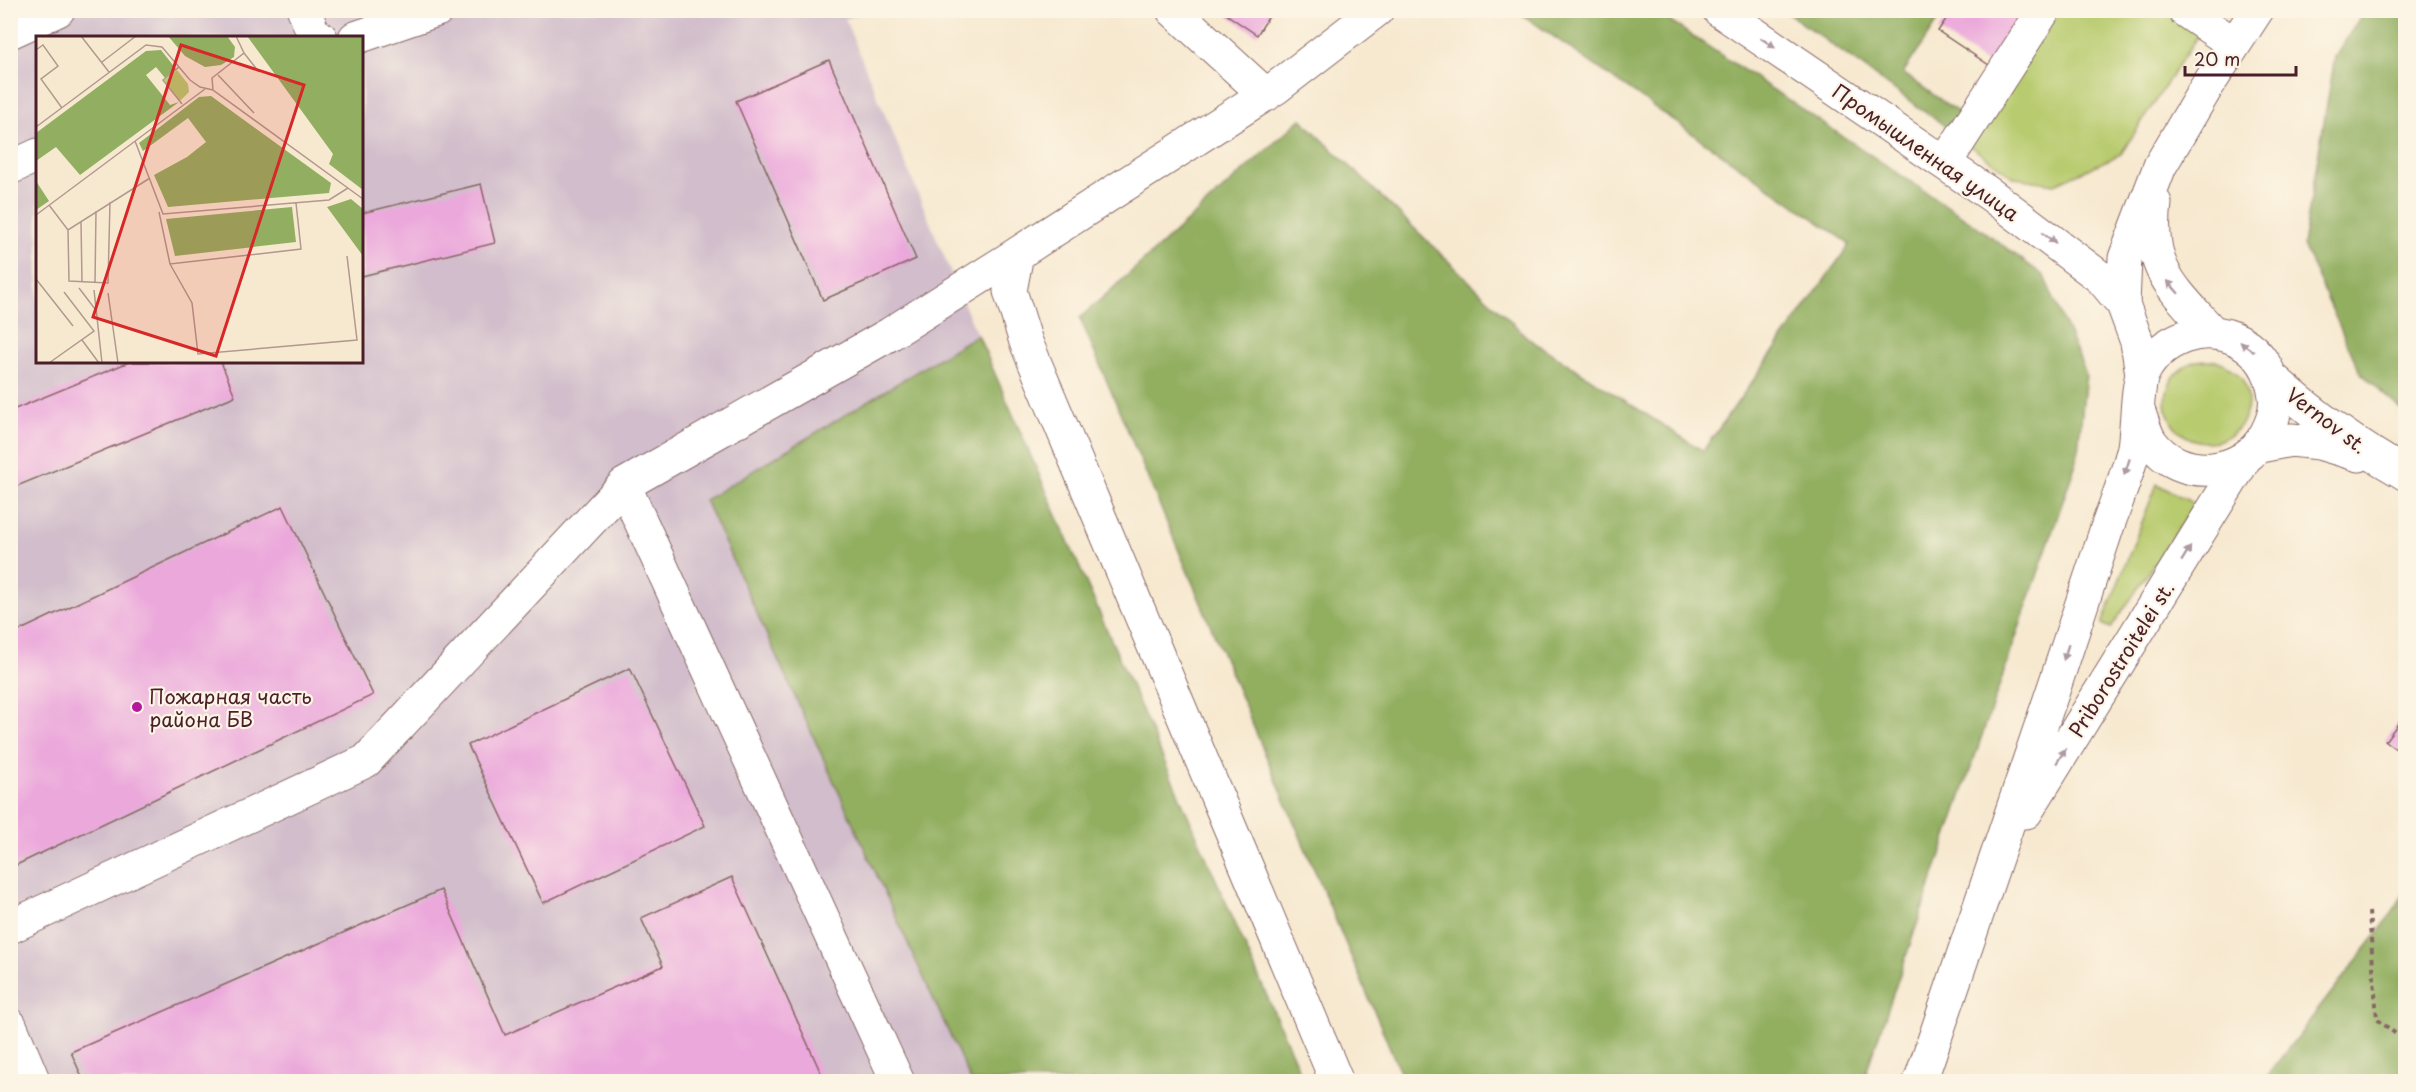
<svg xmlns="http://www.w3.org/2000/svg" width="2416" height="1092" viewBox="0 0 2416 1092" font-family="'Playpen Sans',sans-serif">
  <rect width="100%" height="100%" fill="#fcf5e5"/>
  <filter id="ink" filterUnits="userSpaceOnUse"><feTurbulence type="fractalNoise" baseFrequency=".0167" numOctaves="2"/><feDisplacementMap in="SourceGraphic" scale="12" xChannelSelector="R" yChannelSelector="G"/><feConvolveMatrix kernelMatrix="1 2 1 2 8 2 1 2 1" color-interpolation-filters="sRGB"/></filter>
  <filter id="wash" filterUnits="userSpaceOnUse"><feTurbulence type="fractalNoise" baseFrequency=".008" numOctaves="4" result="noise"/><feDisplacementMap in="SourceGraphic" scale="24" xChannelSelector="R" yChannelSelector="G"/><feGaussianBlur stdDeviation="1.35" result="paint"/><feColorMatrix in="noise" values="0 0 0 0 0 0 0 0 0 0 0 0 0 0 0 0 0 1.4 0 .05"/><feComposite in="paint" operator="in"/></filter>
  <g filter="url(#wash)">
    <rect width="100%" height="100%" fill="#f7e9d0"/>
    <path fill="#d1bdcb" fill-rule="evenodd" d="M10,11H869L845,19L977,335L705,500L971,1081H11ZM38,38H362V362H38Z"/>
    <path fill="#b8cb6e" stroke="#81754c" stroke-width="1.5" d="M2050,11H2174L2202,29L2121,154L2055,184L2015,178L1963,141Z
      M2166 401a41 41 0 1 1 82 0a41 41 0 1 1-82 0Z
      M2157,484L2195,504L2111,628L2102,624Z"/>
    <path fill="#92af61" stroke="#6e6746" stroke-width="1.5" d="M1517,11H1655L1974,224L2044,276L2086,374L2077,460L1863,1081H1404L1080,318L1301,119L1529,339L1703,451L1850,244Z
      M1785,11H1944L1903,73L1966,118L1956,134Z
      M2364,11H2405V413L2360,372L2303,245L2335,57Z
      M977,335H978L1304,1081H971L705,500Z
      M2405,892V1081H2263L2386,922Z"/>
    <g id="blocks">
      <path fill="#eba8db" d="M1220,10H1273L1257,35Z
        M1952,10H2034L1995,69L1938,31Z
        M829,60L916,259L823,300L736,101Z
        M481,184L495,243L362,276V213Z
        M129,362H221L235,396L10,489V411Z
        M283,506L373,695L10,868V635Z
        M630,668L705,826L543,903L468,745Z
        M2406,713V756L2385,741Z
        M732,877L825,1082H84L71,1052L441,890L505,1035L663,966L641,918Z"/>
    </g>
  </g>
  <g filter="url(#ink)">
    <use href="#blocks" fill-opacity="0" stroke="#876665" stroke-width="1.5"/>
    <g fill="none" stroke-linecap="round" stroke-linejoin="round">
      <defs>
        <path id="minor" d="M304,10L314,35L321,38
          M1173,10L1266,95
          M1719,10L1991,195L2101,278L2123,304
          M2184,10L2234,44
          M10,32L58,10
          M355,38L437,10
          M1945,163L2044,10
          M10,168L38,155
          M2155,203C2147,268 2171,286 2211,331
          M2142,374L2137,342L2123,304L2125,258L2160,166L2206,88L2257,10
          M10,927L366,761L624,485
          M10,1025L34,1082
          M898,1082L624,485L890,334L1017,254
          M1337,1082L1026,342L1010,291L1017,254L1277,87L1377,10"/>
        <path id="major" d="M2271,377C2312,414 2358,447 2406,474
          M2260,446L2291,440L2319,443L2359,455
          M2026,812L2245,458
          M1920,1082C1984,897 2046,713 2107,528C2116,502 2128,474 2134,447C2137,430 2137,385 2143,373C2161,338 2204,322 2240,341C2261,353 2272,373 2275,396C2277,410 2272,423 2266,434C2243,477 2180,482 2151,442C2145,433 2142,420 2138,410"/>
      </defs>
      <use href="#minor" stroke="#876665" stroke-width="35"/>
      <use href="#major" stroke="#876665" stroke-width="35"/>
      <path stroke="#876665" stroke-width="4" stroke-dasharray="4.5 4.5" stroke-linecap="butt" d="M2369,912L2377,1019L2406,1042"/>
      <use href="#minor" stroke="#fff" stroke-width="33"/>
      <use href="#major" stroke="#fff" stroke-width="33"/>
    </g>
    <defs><path id="oneway-solid" d="M-6-.8H1V-3.2L6.5 0L1 3.2V.8H-6Z" transform="scale(1.5)"/></defs>
    <g fill="#ae9aa0">
      <use href="#oneway-solid" transform="translate(1768 43) rotate(34)"/>
      <use href="#oneway-solid" transform="translate(2049 238) rotate(37)"/>
      <use href="#oneway-solid" transform="translate(2173 287) rotate(-131)"/>
      <use href="#oneway-solid" transform="translate(2247 347) rotate(-143)"/>
      <use href="#oneway-solid" transform="translate(2127 467) rotate(108)"/>
      <use href="#oneway-solid" transform="translate(2186 554) rotate(-58)"/>
      <use href="#oneway-solid" transform="translate(2066 652) rotate(108)"/>
      <use href="#oneway-solid" transform="translate(2061 756) rotate(-58)"/>
    </g>
  </g>
  <circle fill="#b5179e" stroke="#fcf5e5" stroke-width="2" cx="137" cy="707" r="6"/>
  <g text-anchor="middle" dominant-baseline="central" stroke-width="4.5" stroke-linejoin="round" paint-order="stroke">
    <g font-size="20" fill="#4a1f2b" stroke="#fcf5e5">
      <text transform="translate(1926 152) rotate(35)">Промышленная улица</text>
      <text transform="translate(2327 420) rotate(37)">Vernov st.</text>
      <text transform="translate(2121 659) rotate(-58)">Priborostroitelei st.</text>
    </g>
    <g font-size="20" fill="#4a1f2b" stroke="#fcf5e5" text-anchor="start">
      <text x="149" y="696">Пожарная часть<tspan x="149" dy="23">района БВ</tspan></text>
    </g>
  </g>
  <g transform="translate(36 36)">
    <rect width="327" height="327" fill="#f7e9d0"/>
    <path d="M141,34L152,48L153,56L144,65L128,44Z" fill="#b8cb6e"/>
    <path d="M132,0H191L199,11L198,21L185,29L169,31L149,20ZM211,0H327V154L293,128L297,118ZM125,14L140,33L129,42L120,31L110,39L134,69L143,66L44,139L20,111L0,125V97L110,15ZM175,60L295,147L293,157L132,171L118,139L151,121L170,106L152,82L107,115L103,107L163,61ZM0,145L13,165L0,174ZM315,163L327,173V220L291,171ZM256,171L260,206L139,220L130,183Z" fill="#92af61"/>
    <path fill="none" stroke="#b2988e" stroke-width="1.5" d="M45,0L73,36M200,0L208,17L176,42L177,54L327,163M0,14L7,9L22,30L5,43L26,72M208,17L223,36M66,26L100,0M143,31L127,44L146,68M182,39L218,77M0,91L110,9L126,11L154,44L164,51L177,54M99,105L127,178L293,164L312,152M13,169L32,194L114,142M123,176L134,228L265,213L260,167M0,179L169,53M45,185L46,246M32,194L33,245L72,247L74,166M134,228L156,267L162,318L321,304L311,220M0,243L37,290M59,247L60,175M43,252L59,273M58,254L66,327M72,257L82,327M46,304L63,327M13,327L58,295L28,256"/>
    <path fill="#d62828" fill-opacity="0.15" stroke="#d62828" stroke-width="3" d="M145,9L268,49L180,320L57,281Z"/>
    <rect width="327" height="327" fill="none" stroke="#4a1f2b" stroke-width="3"/>
  </g>
  <rect width="2416" height="1092" fill="none" stroke="#fcf5e5" stroke-width="36"/>
  <path d="M2185 66v9h111v-9" fill="none" stroke="#4a1f2b" stroke-width="3"/>
  <text x="2194" y="66" font-size="18" fill="#4a1f2b" stroke="#fcf5e5" stroke-width="4.5" paint-order="stroke">20 m</text>
</svg>
